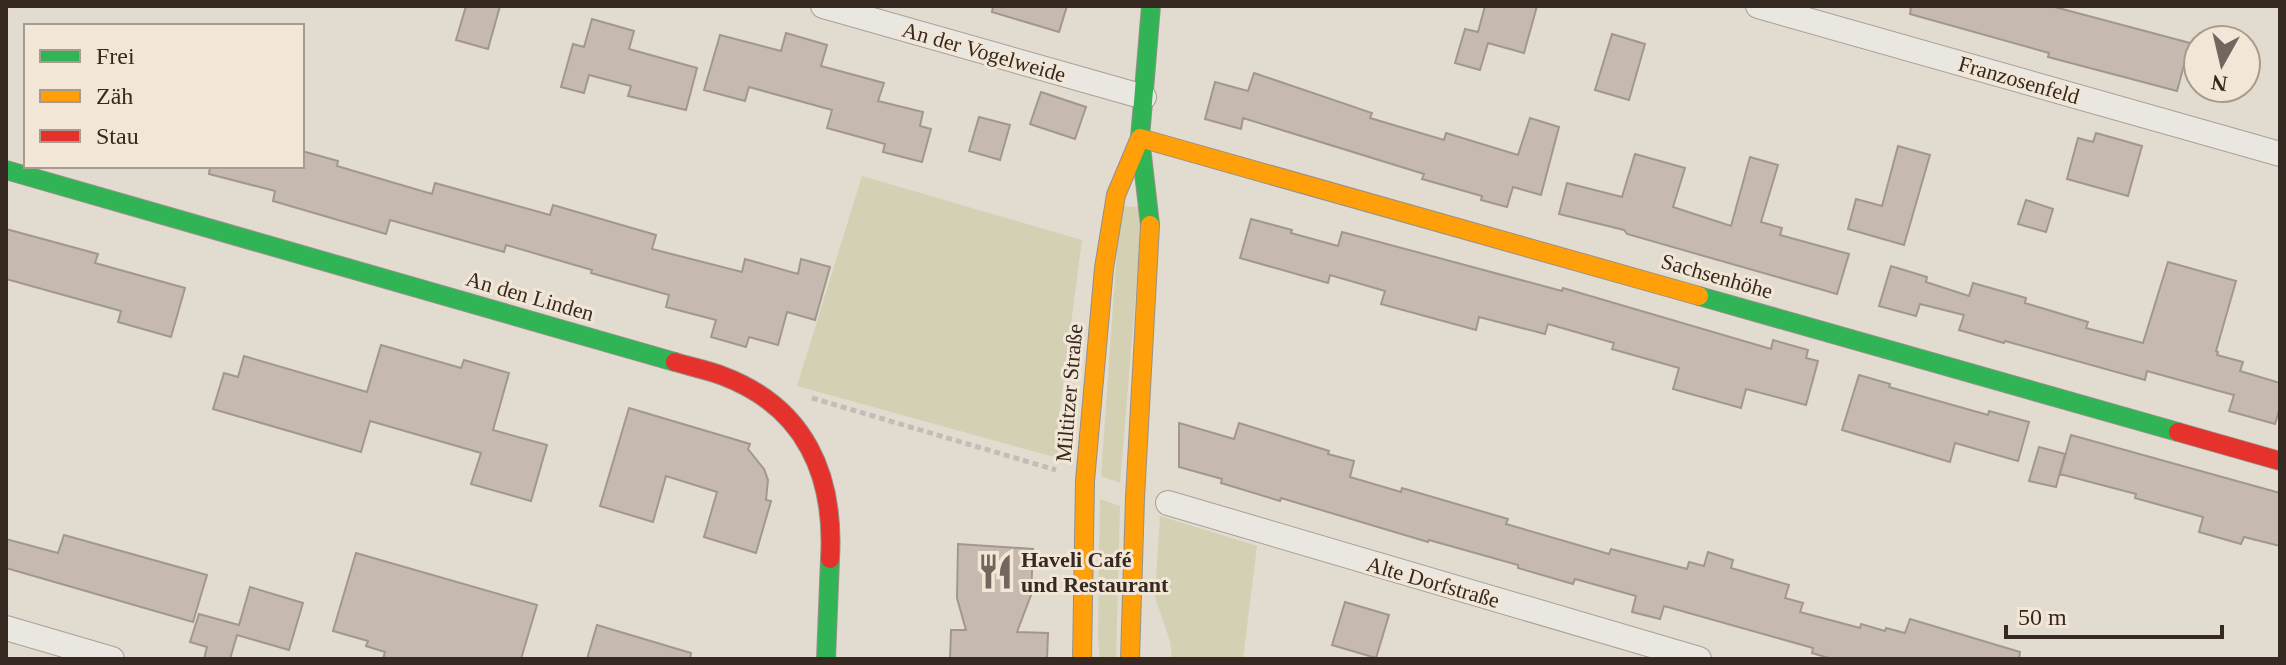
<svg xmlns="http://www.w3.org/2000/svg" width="2286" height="665" viewBox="0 0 2286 665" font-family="Georgia,serif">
  <rect width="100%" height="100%" fill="#e2dbcf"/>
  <path fill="#d3d0b3" d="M862,176L1082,240L1059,416L1058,458L797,386Z
    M1120,206L1143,207L1120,483L1101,476Z
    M1100,499L1120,506L1116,659H1100L1098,640Z
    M1160,516L1257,546L1243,659H1172L1170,641L1155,597Z"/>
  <path fill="#c6bab0" stroke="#a2978f" stroke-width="2" d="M466,6H500L488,49L456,40Z
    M993,6H1067L1059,32L992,12Z
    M1485,6H1537L1524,53L1488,43L1480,70L1455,63L1465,29L1478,32Z
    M1911,6H2051L2190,43L2198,46V69L2184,65L2177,91L2048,57L2049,53L1910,14Z
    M592,19L634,31L629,49L697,68L686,110L628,96L631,86L589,75L584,93L561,87L573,44L584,47Z
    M786,33L827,45L821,66L884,83L878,101L923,112L920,126L931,129L922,162L883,152L885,144L827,128L832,110L749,87L745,101L704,90L720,35L781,51Z
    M1612,34L1645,44L1629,100L1595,90Z
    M1254,73L1372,113L1370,118L1444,140L1446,133L1518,155L1530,118L1559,127L1541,195L1513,187L1507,207L1481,200L1482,196L1422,179L1424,174L1243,118L1241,129L1205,119L1215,82L1248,91Z
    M1041,92L1086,107L1075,139L1030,124Z
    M979,117L1010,125L1000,160L969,151Z
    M2096,133L2142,146L2128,196L2067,179L2078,138L2093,142Z
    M1898,146L1930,155L1904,245L1848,229L1856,199L1882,206Z
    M302,151L338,161L337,166L432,194L435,183L550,215L553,205L656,235L652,249L742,272L745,259L798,274L801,259L830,267L815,320L787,312L778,345L749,337L746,347L711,337L716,320L666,307L669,295L591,273L592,270L506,245L504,252L390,220L386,234L273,201L275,191L209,174L210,166H302Z
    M1635,154L1685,168L1673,207L1731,226L1750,157L1778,165L1761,222L1782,228L1780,235L1849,254L1837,294L1627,234L1624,230L1559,214L1567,183L1622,197Z
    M2026,200L2053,209L2046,232L2018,224Z
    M1251,219L1292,230L1291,233L1338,246L1342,232L1562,291L1563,288L1771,349L1773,340L1808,350L1806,358L1818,361L1806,405L1746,389L1741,408L1673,389L1679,368L1612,349L1614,343L1548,324L1545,334L1479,317L1476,330L1381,304L1385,291L1330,275L1328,283L1240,258Z
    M6,229L98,254L95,263L185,288L171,337L118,322L121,311L6,279Z
    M2168,262L2236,281L2216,351L2218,352L2217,355L2243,362L2240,371L2280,383V407L2275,424L2229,411L2234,395L2219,391L2147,371L2145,380L2005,341L2004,343L1959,330L1964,315L1920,304L1916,316L1879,306L1891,266L1927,277L1926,282L1969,296L1973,283L2026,298L2025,303L2088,322L2086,328L2143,343Z
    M381,345L461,368L464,360L509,373L493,430L547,445L531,501L471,484L481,453L370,421L361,452L213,409L224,373L238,377L244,356L367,392Z
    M1859,375L1890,384L1889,387L1988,415L1989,411L2029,422L2018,461L1955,443L1950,462L1842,430Z
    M629,408L750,444L748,449L764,469L768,480L766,500L771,501L756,553L704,537L717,492L666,476L653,522L600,506Z
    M1179,423L1234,439L1239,423L1329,451L1328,454L1354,461L1350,477L1401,492L1402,488L1508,519L1506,524L1609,554L1611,549L1687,569L1689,562L1704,566L1708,552L1733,560L1731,568L1789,585L1785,598L1803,603L1800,612L1860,628L1861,624L1885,631L1886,628L1905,633L1910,619L2020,652L2019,659H1832L1812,653L1813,648L1664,606L1660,619L1632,612L1636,596L1575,579L1573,584L1518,568V565L1429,540L1428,542L1281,498L1280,501L1221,483L1222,479L1179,467Z
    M2071,435L2280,493V546L2244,537L2241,544L2199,532L2203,517L2135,498L2136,494L2060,474Z
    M2039,447L2065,454L2056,487L2029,481Z
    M64,535L207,575L193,622L6,568V539L58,553Z
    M958,544L1033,549L1031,595L1017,632L1048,633L1047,659H950L951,630H966L957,598Z
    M356,553L537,605L521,659H383L385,652L366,646L368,641L333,631Z
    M250,587L303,603L289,650L237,635L230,659H204L207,647L190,642L199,614L239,625Z
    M1345,602L1389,615L1376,658L1332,645Z
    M597,625L691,653L690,659H587Z"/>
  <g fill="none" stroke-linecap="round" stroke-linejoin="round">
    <defs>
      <path id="street" d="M823,6L1144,97
        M1758,6L2280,154
        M1168,503L1699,659
        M6,628L112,659"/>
      <path id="fast" d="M6,170L675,362
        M1150,225L1140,138L1151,6
        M1699,296L2178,432
        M826,659L830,559"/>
      <path id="slow" d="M1140,138L1699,296
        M1082,659L1085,481L1104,268L1116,195L1140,138
        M1130,659L1135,498L1150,225"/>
      <path id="jam" d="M675,362C691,367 708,370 723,376C805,407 835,475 830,559
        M2178,432L2280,461"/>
    </defs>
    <use href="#street" stroke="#a7a098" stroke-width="26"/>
    <use href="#fast" stroke="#979088" stroke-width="20"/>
    <use href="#slow" stroke="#979088" stroke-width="20"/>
    <use href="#jam" stroke="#979088" stroke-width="20"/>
    <path stroke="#c3bdb7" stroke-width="5" stroke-dasharray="6 4" stroke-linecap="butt" d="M812,398L1056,470"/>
    <use href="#street" stroke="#eae6e0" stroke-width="24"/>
    <use href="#fast" stroke="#30b455" stroke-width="18"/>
    <use href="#slow" stroke="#ff9f0a" stroke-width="18"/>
    <use href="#jam" stroke="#e5322d" stroke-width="18"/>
  </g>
  <defs>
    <symbol id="restaurant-bare" viewBox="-9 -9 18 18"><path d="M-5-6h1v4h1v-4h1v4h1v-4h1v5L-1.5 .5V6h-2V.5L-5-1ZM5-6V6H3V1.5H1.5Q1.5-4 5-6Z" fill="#72675e" stroke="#f2e7d6" stroke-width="2.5" paint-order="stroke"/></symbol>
  </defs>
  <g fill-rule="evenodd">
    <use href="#restaurant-bare" x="970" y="546" width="51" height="51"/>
  </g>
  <g text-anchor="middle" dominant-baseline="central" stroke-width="6" stroke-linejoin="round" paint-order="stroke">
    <g font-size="22" fill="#352921" stroke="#f2e7d6">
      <text transform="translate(984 52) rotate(16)">An der Vogelweide</text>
      <text transform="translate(2019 80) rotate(16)">Franzosenfeld</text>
      <text transform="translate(1717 276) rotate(16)">Sachsenhöhe</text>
      <text transform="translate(530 296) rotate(16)">An den Linden</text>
      <text transform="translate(1069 393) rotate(-85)">Miltitzer Straße</text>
      <text transform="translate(1433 582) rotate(16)">Alte Dorfstraße</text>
    </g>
    <g font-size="22" font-weight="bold" fill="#352921" stroke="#f2e7d6" text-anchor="start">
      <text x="1021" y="559">Haveli Café<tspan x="1021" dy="25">und Restaurant</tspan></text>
    </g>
  </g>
  <rect width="2286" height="665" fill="none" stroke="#352921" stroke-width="16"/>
  <rect x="24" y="24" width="280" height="144" fill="#f2e7d6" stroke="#a69b8e" stroke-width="2"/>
  <rect x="40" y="50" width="40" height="12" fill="#30b455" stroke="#a69b8e" stroke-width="2"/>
  <text x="96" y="64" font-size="24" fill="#352921">Frei</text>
  <rect x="40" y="90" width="40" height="12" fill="#ff9f0a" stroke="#a69b8e" stroke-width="2"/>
  <text x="96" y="104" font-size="24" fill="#352921">Zäh</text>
  <rect x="40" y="130" width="40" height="12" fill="#e5322d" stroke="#a69b8e" stroke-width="2"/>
  <text x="96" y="144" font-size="24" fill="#352921">Stau</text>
  <g transform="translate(2222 64) rotate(188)"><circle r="38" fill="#f2e7d6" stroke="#a69b8e" stroke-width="2"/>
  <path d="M0-6L14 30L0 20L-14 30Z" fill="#72675e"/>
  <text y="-12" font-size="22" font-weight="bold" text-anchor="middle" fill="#352921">N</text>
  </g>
  <path d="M2006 625v12h216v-12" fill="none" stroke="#352921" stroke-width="4"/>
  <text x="2018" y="625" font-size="24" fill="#352921" stroke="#f2e7d6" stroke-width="6" paint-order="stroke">50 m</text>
</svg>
